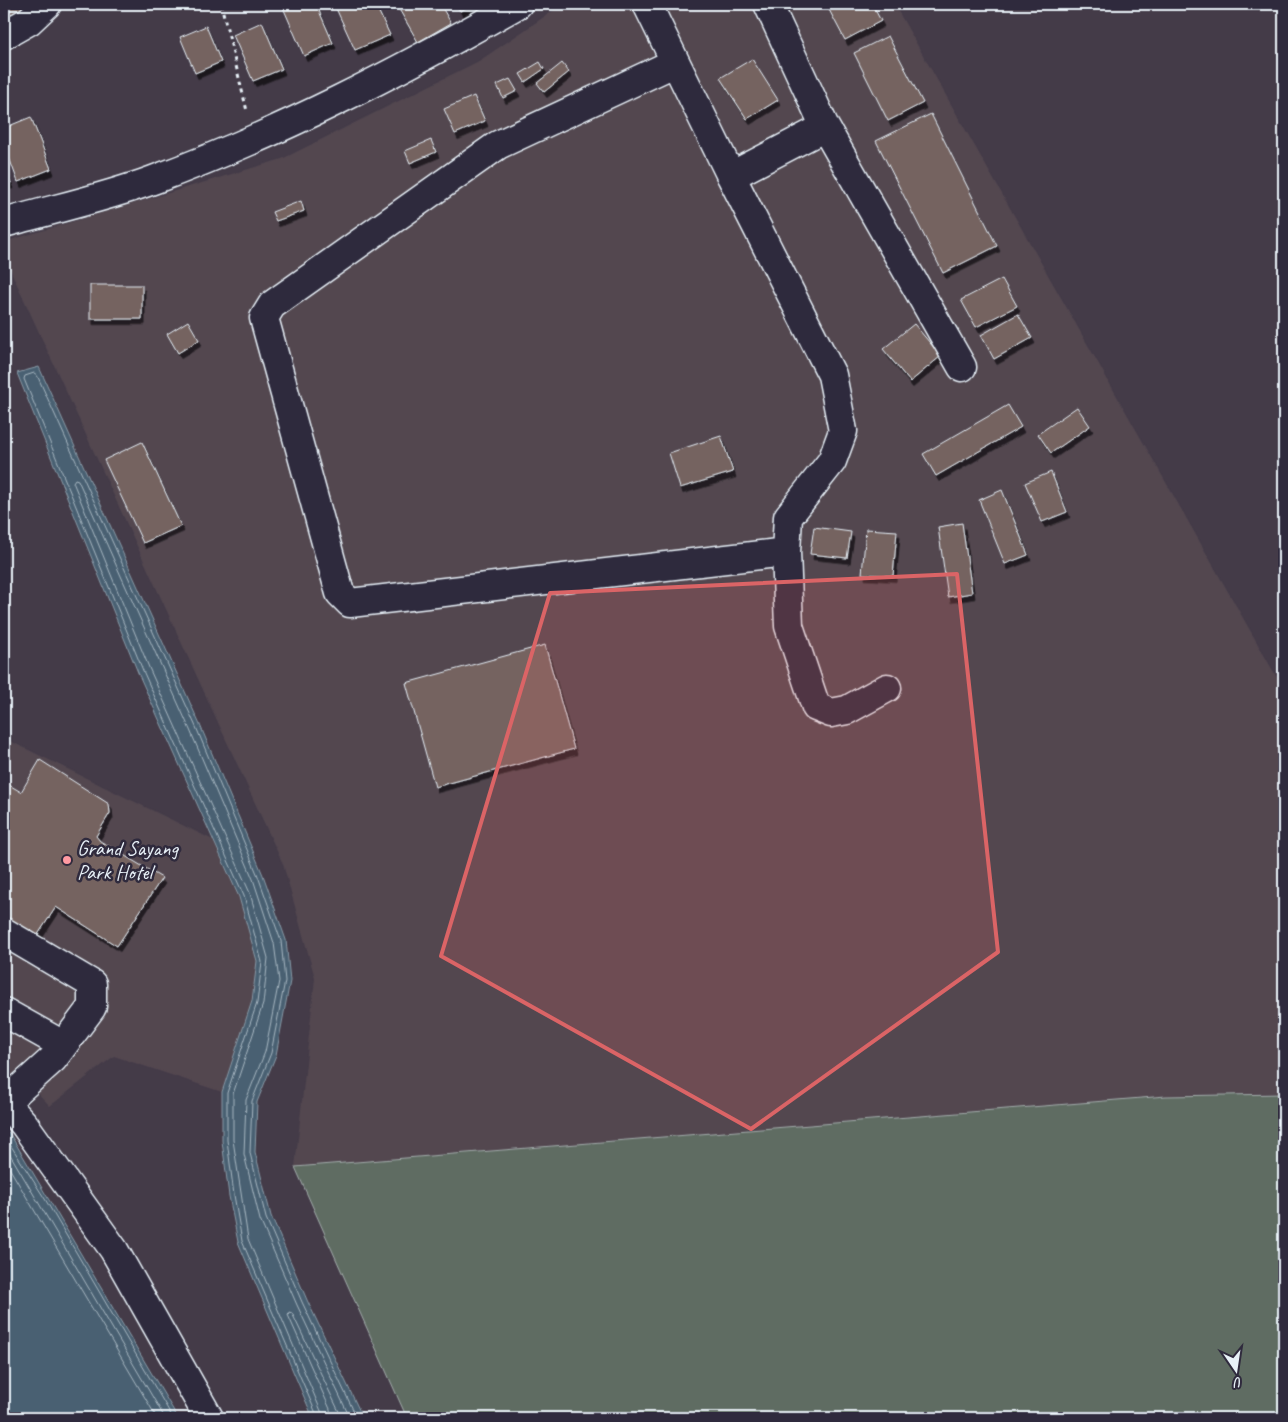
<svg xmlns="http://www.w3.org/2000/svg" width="1288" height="1422" viewBox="0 0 1288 1422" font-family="Caveat,sans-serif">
  <defs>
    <filter id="shadow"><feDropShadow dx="3" dy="5.5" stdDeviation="0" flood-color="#0009"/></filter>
  </defs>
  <rect width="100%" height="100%" fill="#443b48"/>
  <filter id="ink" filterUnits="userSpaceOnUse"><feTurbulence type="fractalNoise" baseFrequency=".02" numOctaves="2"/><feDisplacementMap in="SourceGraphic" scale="10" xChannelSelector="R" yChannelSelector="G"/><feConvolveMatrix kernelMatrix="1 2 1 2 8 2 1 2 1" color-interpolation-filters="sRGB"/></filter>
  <g filter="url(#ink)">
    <path fill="#524750" d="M563,4H894L1284,690V1094L1166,1096L295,1167L315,978L283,864L4,256V242L282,159L479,61Z
      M4,738L213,840L239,897L257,961L252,1001L222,1092L114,1056L50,1106L29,1084L4,1070Z"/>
    <path fill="#5f6c62" stroke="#a4aead" d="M1284,1094V1418H407L295,1167L1166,1096Z"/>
    <path fill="#496172" stroke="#899ba8" d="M39,367L200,725L263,875L286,940L290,981L276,1055L257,1102L255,1152L271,1216L307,1300L363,1418H313L238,1242L229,1196L222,1141V1092L252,1001L257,961L239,897L139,675L17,373Z
      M4,1128L10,1134L178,1418H4Z"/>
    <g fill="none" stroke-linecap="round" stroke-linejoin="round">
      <path stroke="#a8b7c2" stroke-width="1" d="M4,1135L45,1199L173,1418
        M4,1144L165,1418
        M4,1159L157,1418
        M318,1418L242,1241L234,1195L227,1140V1093L257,1003L262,962L244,896L144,673L24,379L25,376L34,373L37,375L196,727L258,876L281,941L285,981L271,1053L252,1101L250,1153L266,1218L302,1302L357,1418
        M324,1418L248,1239L233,1140V1094L263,1004L268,958L250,893L150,670L73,482L75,479L78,480L190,730L253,879L274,943L279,981L265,1052L246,1100L244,1154L260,1220L297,1305L350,1418
        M331,1418L330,1409L288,1315L289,1312L292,1313L342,1418"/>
    </g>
    <path fill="#746361" stroke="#e8f1f8" filter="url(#shadow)" d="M4,4H28L4,28Z
      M286,4H316L333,43L304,56L282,5Z
      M334,4H375L390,35L355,50Z
      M396,4H440L451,23L418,42Z
      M456,4H473L460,11Z
      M826,4H872L881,21L845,40Z
      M262,22L282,69L253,81L233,35Z
      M206,26L221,62L195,73L180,37Z
      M888,36L923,103L888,121L854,53Z
      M752,59L778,100L747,119L720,78Z
      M540,62L544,69L525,82L520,74Z
      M562,63L569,72L544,92L537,83Z
      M510,79L517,91L503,98L497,85Z
      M474,96L485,121L455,134L444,109Z
      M931,114L997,246L943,273L876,141Z
      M31,117L51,169L18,182L4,144V128Z
      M431,140L436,152L410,163L405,151Z
      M4,167L11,183L4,184Z
      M301,201L304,211L276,221L272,212Z
      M1002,279L1017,306L976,327L961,300Z
      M90,285H142V319H90Z
      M1018,314L1032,338L994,359L981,335Z
      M188,321L199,340L178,353L167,334Z
      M914,324L941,356L910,382L883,349Z
      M1008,405L1021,427L936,476L923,454Z
      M1077,407L1090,426L1051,453L1038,434Z
      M721,436L733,472L680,488L669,453Z
      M142,442L181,526L143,543L104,460Z
      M1051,472L1067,512L1042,522L1025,483Z
      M1002,490L1028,555L1005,564L979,500Z
      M962,523L972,593L948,597L938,527Z
      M814,527L851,532L847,558L810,554Z
      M866,529L897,531L893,576L862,574Z
      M545,645L574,749L435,787L406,683Z
      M40,760L109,804L110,813L96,836L100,841L162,878L117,946L56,907L35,939L4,920V782L21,792Z"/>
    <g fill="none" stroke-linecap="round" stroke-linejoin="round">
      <defs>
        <path id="minor" d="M647,4L731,176
          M768,4L825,127L962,367
          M4,35L29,21L47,4
          M674,63L498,145L272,305L264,318L340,593L350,603L786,552
          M825,127L731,176L832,375L843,431L832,461L788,517L786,552L789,626L816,707L831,713L847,710L887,688
          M4,223C53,209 105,198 153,180C281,133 400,71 518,4
          M4,932L92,984V1007L53,1059L5,1102
          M4,1012L63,1045
          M4,1102L24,1124L114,1250L209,1418"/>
      </defs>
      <use href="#minor" stroke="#e8f1f8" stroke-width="31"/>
      <path stroke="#e8f1f8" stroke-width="3" stroke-dasharray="4 4" stroke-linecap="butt" d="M221,4L247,111"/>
      <use href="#minor" stroke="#2f2a3d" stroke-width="28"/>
    </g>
  </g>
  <path fill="#db6466" fill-opacity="0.2" stroke="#db6466" stroke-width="4" stroke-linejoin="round" d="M957,574L998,952L751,1129L441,956L550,593Z"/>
  <circle fill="#ff9aa2" stroke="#2f2a3d" stroke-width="2" cx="67" cy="860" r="5"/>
  <g text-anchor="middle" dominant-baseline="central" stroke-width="5" stroke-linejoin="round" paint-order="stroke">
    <g font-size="21" fill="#e8f1f8" stroke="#2f2a3d" text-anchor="start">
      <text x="77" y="848">Grand Sayang<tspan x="77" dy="24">Park Hotel</tspan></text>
    </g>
  </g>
  <rect width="1288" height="1422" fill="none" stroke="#2f2a3d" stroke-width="20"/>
  <rect x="10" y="10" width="1268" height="1402" fill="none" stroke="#e8f1f8" stroke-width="2" filter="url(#ink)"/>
  <g transform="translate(1236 1370) rotate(167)" stroke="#2f2a3d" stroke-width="4" paint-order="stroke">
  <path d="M0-4L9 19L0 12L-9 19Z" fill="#e8f1f8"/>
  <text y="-8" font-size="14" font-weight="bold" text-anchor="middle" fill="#e8f1f8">U</text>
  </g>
</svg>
